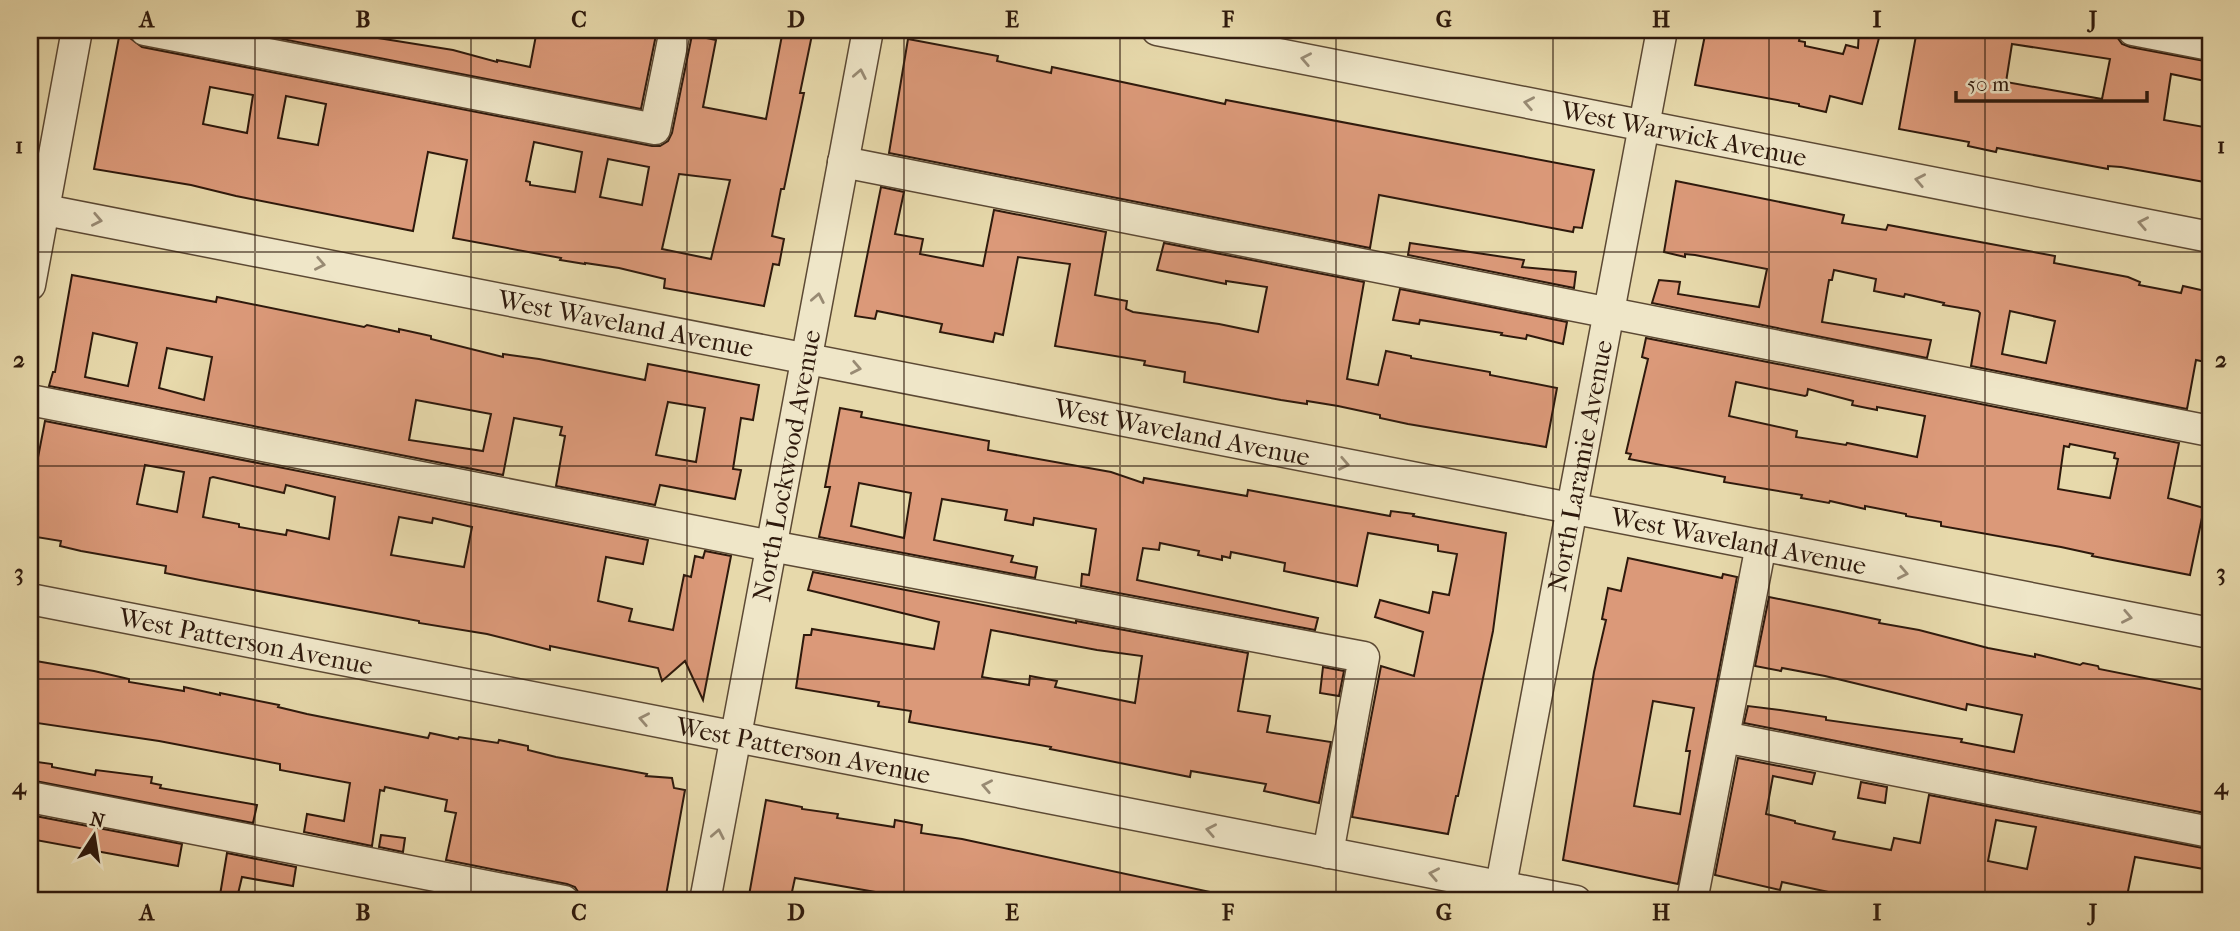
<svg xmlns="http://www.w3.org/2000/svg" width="2240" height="931" viewBox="0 0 2240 931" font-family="'IM FELL French Canon',serif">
  <rect width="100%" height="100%" fill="#e7d9ab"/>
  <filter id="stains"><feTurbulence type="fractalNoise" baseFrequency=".00286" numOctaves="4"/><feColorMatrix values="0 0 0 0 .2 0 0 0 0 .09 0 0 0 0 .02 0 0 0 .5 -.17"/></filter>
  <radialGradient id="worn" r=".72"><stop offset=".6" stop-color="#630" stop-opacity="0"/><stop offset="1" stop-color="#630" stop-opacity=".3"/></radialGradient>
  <path fill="#db9979" stroke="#2e190c" stroke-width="2" fill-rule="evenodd" d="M236,30H328L453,50L497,62V60L530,67L537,30H657L641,109Z
    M783,30H813L800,93H804L784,189H781L772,236L784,239L779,265L773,264L764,306L664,288L665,279L619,268L585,263V264L560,260L561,258L453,238L467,160L428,152L413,231L236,196L191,185L94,169L119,37L130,38L142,47L652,146H660L668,141L672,133L692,35L716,40L703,107L766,119ZM210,87L253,95L247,133L203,124ZM286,96L326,104L318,145L278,138ZM534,142L582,152L575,192L530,185V182L526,181ZM608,159L649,167L642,205L600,197ZM679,174L730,180L711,259L662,249Z
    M1706,30L1740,35L1741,30H1766L1800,36L1799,41L1805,42V46L1843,54L1846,45L1858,48L1859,30H1881L1862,104L1830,96L1826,112L1799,106V104L1695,85Z
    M1917,30H2079L2117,37L2122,44L2130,47L2210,62V82L2171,74L2164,120L2210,128V183L2121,167L2108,166V169L1997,148L1996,152L1968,146L1969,142L1899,129ZM2012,44L2110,59L2102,99L2006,82Z
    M908,39L998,56L997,61L1051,73L1052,67L1225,104L1226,100L1594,170L1582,228L1574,227L1573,232L1379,195L1370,248L889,153Z
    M1676,181L1844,215L1842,223L1886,230L1888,225L2055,256L2054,263L2128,277L2140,282L2139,285L2181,293L2183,286L2210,292V363L2196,360L2187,409L1971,366L1980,313L1978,311L1943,305L1944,303L1905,294L1904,297L1874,291L1876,279L1834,270L1832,280H1829L1822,322L1931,340L1927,358L1652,303L1659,280L1680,282L1678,294L1759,307L1767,269L1695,255L1685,254V257L1664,252ZM2010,311L2055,321L2046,363L2002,354Z
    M881,187L904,192L895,234L923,239L920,254L983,266L994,210L1106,232L1095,295L1127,301L1126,309L1133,312L1219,324L1258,332L1267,287L1226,281V284L1157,270L1164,243L1364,282L1347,379L1378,385L1386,351L1411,356V358L1490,372V375L1557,388L1546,447L1408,424L1380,418V415L1338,406L1307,401V404L1281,400L1184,382L1185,372L1144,365L1145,361L1055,346L1070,264L1018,257L1003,335L995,333L993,342L940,332L942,324L877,311L875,319L855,316Z
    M1410,243L1524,260L1522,267L1576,272L1574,288L1408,255Z
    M72,275L216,302L217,297L364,327L367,325L399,332V329L431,336V339L503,357V354L539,359L645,380L648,364L759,385L753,420L741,418L733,469L741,470L735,499L660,485L655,505L556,486L565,436L560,435L562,427L514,418L503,475L49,386L53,372H55ZM93,333L137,343L128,386L85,377ZM167,348L212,357L204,400L159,388ZM416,400L491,414L483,451L409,440ZM668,402L705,408L696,462L656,455Z
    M1400,289L1567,322L1563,344L1527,335L1526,339L1501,335L1502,333L1420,320L1419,324L1393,320Z
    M1646,338L2179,443L2168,498L2204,508L2190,575L2092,556L2093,554L2061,547L1941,526V522L1906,516V514L1865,506V509L1830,501L1829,503L1801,498L1802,495L1724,482L1725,477L1629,459L1631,454L1626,453L1648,359L1642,357ZM1736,382L1805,396L1807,395L1808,389L1853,401L1852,405L1877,410V407L1925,416L1917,457L1847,443L1846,445L1796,437L1797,431L1729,416ZM2070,444L2115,453L2114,458L2118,459L2110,498L2058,489L2064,446L2069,447Z
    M840,408L862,412L861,417L989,441L988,450L1111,472L1143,483L1144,478L1247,496L1248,490L1390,516L1391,511L1414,514L1413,516L1506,533L1493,631L1458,796H1456L1448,834L1352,817L1381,666L1414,676L1423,632L1375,617L1380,600L1429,613L1433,592L1449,595L1457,554L1438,551V545L1368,533L1357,586L1284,571L1285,563L1231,552L1230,558L1222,556V560L1198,555L1199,551L1160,543L1159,550L1143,548L1137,580L1318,618L1315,630L1081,586L1082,574L1089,575L1096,529L1034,518L1033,525L1005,520L1007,510L942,499L934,540L1013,556L1011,562L1037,567L1035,578L819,537L830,487H825ZM859,483L911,493L904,538L851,526Z
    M45,421L648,540L643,564L606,557L598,601L632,609L629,621L673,630L684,575L691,577L695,556L703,558L705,551L731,556L703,700L685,661L662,681L658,668L550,646V650L487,634L419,623V621L200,580L165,573L166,566L81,551L60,546L61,541L30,536V499ZM145,465L184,472L177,512L137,504ZM213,477L284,493L286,485L335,497L329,539L287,530L286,535L239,527V524L203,517L210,478ZM399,517L432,523L433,518L472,527L464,567L391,555Z
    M1628,558L1722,578L1723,574L1737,577L1678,884L1563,860L1594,672L1606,620L1602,619L1608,588L1621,591ZM1653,701L1694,708L1686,751H1690L1680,814L1634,806Z
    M813,572L1076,623V621L1248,653L1238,711L1270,716L1267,732L1331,742L1319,803L1264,791L1266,784L1191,771L1190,777L1050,749L1051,747L909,722L911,711L878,706L879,702L796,688L804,635H811L812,629L934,649L939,622L808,590ZM991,630L1097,650L1142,656L1135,703L1055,687L1057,681L1030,676L1029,685L982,677Z
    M1769,597L1838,611L1880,620L1879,623L1919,630L1988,648L2035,657V654L2080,665L2083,663L2098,666L2099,669L2210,691V814L1744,723L1748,706L1780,710L1826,717V720L1962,739L1961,742L2014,752L2022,715L1967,704L1966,710L1825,676L1782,668L1781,671L1755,666Z
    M30,660L94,671L129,679V682L184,691V687L220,695V693L279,705L278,707L307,714L428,738L430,733L458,739L459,737L498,743L499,740L528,746V750L556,757L647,774L646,776L672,778L674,788L685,790L665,901L604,899L580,895L575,887L567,884L446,860L456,813L445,811L447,800L385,787L384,791L380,790L372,846L304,832L307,814L344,821L350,783L280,770V764L159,741L30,722Z
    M1323,667L1344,671L1339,696L1320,693Z
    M1738,758L1815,773L1812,784L1773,776L1766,814L1795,821V823L1835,832L1833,839L1891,850L1894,838L1920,843L1929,795L2208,849L2204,869L2135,857L2126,901H1837L1838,894L1782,882L1780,890L1715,875ZM1996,820L2036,827L2027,869L1988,861Z
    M30,761L52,764V767L95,775L96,770L152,777L151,783L161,785L160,788L257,805L253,823L30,780Z
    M1861,782L1887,787L1885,803L1858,798Z
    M766,800L802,807V809L838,814L837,818L894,827L895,820L922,825L921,833L962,839L1215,893L1214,901H927L795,878L790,901H748Z
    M30,815L182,844L178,866L30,839Z
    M381,835L405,838L403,852L379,847Z
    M227,853L296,867L293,886L242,877L237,898L220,895Z"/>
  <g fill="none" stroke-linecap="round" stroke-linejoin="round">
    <defs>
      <g id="minor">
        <path d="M145,30L655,129L675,30"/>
        <path id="s1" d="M1157,30L2210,237"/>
        <path d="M2133,30L2210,45"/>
        <path d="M843,162L2210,431"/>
        <path id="s2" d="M30,207L2210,633"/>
        <path d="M30,285L77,30"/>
        <path d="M30,400L771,546L1364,657L1328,853"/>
        <path id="s3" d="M30,599L1576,901"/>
        <path d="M1724,737L2210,832"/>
        <path d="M30,797L564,901"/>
        <path id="s4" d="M705,901L868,30"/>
        <path id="s5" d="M1498,901L1662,30"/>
        <path d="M1692,901L1761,545"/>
      </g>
    </defs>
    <use href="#minor" stroke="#5c4934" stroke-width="33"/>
    <use href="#minor" stroke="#efe6c8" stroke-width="30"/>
  </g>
  <defs><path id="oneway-chevron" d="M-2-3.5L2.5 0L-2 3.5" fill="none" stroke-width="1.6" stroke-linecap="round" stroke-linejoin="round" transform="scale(1.75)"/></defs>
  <g stroke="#988a73">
    <use href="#oneway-chevron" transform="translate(1306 59) rotate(-169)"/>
    <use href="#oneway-chevron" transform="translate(860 74) rotate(-79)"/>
    <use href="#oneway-chevron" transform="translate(1529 103) rotate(-169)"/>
    <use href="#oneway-chevron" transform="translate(1920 180) rotate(-169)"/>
    <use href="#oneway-chevron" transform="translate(97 220) rotate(11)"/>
    <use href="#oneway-chevron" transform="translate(2143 223) rotate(-169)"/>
    <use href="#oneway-chevron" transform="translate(320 264) rotate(11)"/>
    <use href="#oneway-chevron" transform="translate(818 298) rotate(-79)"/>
    <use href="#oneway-chevron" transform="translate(856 368) rotate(11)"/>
    <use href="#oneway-chevron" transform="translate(1344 464) rotate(11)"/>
    <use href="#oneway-chevron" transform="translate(1903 573) rotate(11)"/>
    <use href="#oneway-chevron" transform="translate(2127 617) rotate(11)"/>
    <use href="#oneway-chevron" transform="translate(644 719) rotate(-169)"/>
    <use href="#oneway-chevron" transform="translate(987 786) rotate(-169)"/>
    <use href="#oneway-chevron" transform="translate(1211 830) rotate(-169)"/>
    <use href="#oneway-chevron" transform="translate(718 834) rotate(-79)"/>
    <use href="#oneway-chevron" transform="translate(1434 874) rotate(-169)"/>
  </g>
  <path fill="none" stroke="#2e190c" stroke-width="2" stroke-opacity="0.55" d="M255,30V901M471,30V901M687,30V901M904,30V901M1120,30V901M1336,30V901M1553,30V901M1769,30V901M1985,30V901M30,252H2210M30,466H2210M30,679H2210"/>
  <g text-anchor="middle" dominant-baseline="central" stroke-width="6" stroke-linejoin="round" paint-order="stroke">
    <g font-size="26" fill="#2e190c" stroke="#efe6c8">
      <text stroke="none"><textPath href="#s1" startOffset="537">West Warwick Avenue</textPath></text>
      <text stroke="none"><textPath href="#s2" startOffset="607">West Waveland Avenue</textPath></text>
      <text stroke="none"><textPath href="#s2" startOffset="1174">West Waveland Avenue</textPath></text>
      <text stroke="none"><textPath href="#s5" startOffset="443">North Laramie Avenue</textPath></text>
      <text stroke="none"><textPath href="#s4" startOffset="443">North Lockwood Avenue</textPath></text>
      <text stroke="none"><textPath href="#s2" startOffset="1741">West Waveland Avenue</textPath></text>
      <text stroke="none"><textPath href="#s3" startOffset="220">West Patterson Avenue</textPath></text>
      <text stroke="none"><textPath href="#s3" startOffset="788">West Patterson Avenue</textPath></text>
    </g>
  </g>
  <rect width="2240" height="931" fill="none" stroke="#e7d9ab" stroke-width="77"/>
  <g transform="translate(94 836) rotate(12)" stroke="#efe6c8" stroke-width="5" paint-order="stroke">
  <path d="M0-5L12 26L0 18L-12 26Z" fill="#2e190c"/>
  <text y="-10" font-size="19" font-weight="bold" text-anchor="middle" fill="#2e190c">N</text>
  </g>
  <path d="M1956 91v10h191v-10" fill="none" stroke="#2e190c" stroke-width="3.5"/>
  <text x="1967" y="91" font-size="21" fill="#2e190c" stroke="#efe6c8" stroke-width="5" paint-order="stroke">50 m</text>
  <rect x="38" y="38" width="2164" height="854" fill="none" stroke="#2e190c" stroke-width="2.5"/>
  <g font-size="23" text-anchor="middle" font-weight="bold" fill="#2e190c">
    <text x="147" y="27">A</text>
    <text x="363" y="27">B</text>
    <text x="579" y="27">C</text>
    <text x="796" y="27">D</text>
    <text x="1012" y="27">E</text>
    <text x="1228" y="27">F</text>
    <text x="1444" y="27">G</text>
    <text x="1661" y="27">H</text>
    <text x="1877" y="27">I</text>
    <text x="2093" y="27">J</text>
    <text x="19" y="153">1</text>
    <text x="2221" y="153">1</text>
    <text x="19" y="367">2</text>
    <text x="2221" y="367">2</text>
    <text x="19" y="580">3</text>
    <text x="2221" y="580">3</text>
    <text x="19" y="794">4</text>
    <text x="2221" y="794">4</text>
    <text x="147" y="920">A</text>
    <text x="363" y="920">B</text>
    <text x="579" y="920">C</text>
    <text x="796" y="920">D</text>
    <text x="1012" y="920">E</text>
    <text x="1228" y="920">F</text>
    <text x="1444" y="920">G</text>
    <text x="1661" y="920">H</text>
    <text x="1877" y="920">I</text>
    <text x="2093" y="920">J</text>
  </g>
  <rect width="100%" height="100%" filter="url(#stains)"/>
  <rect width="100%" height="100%" fill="url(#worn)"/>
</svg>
